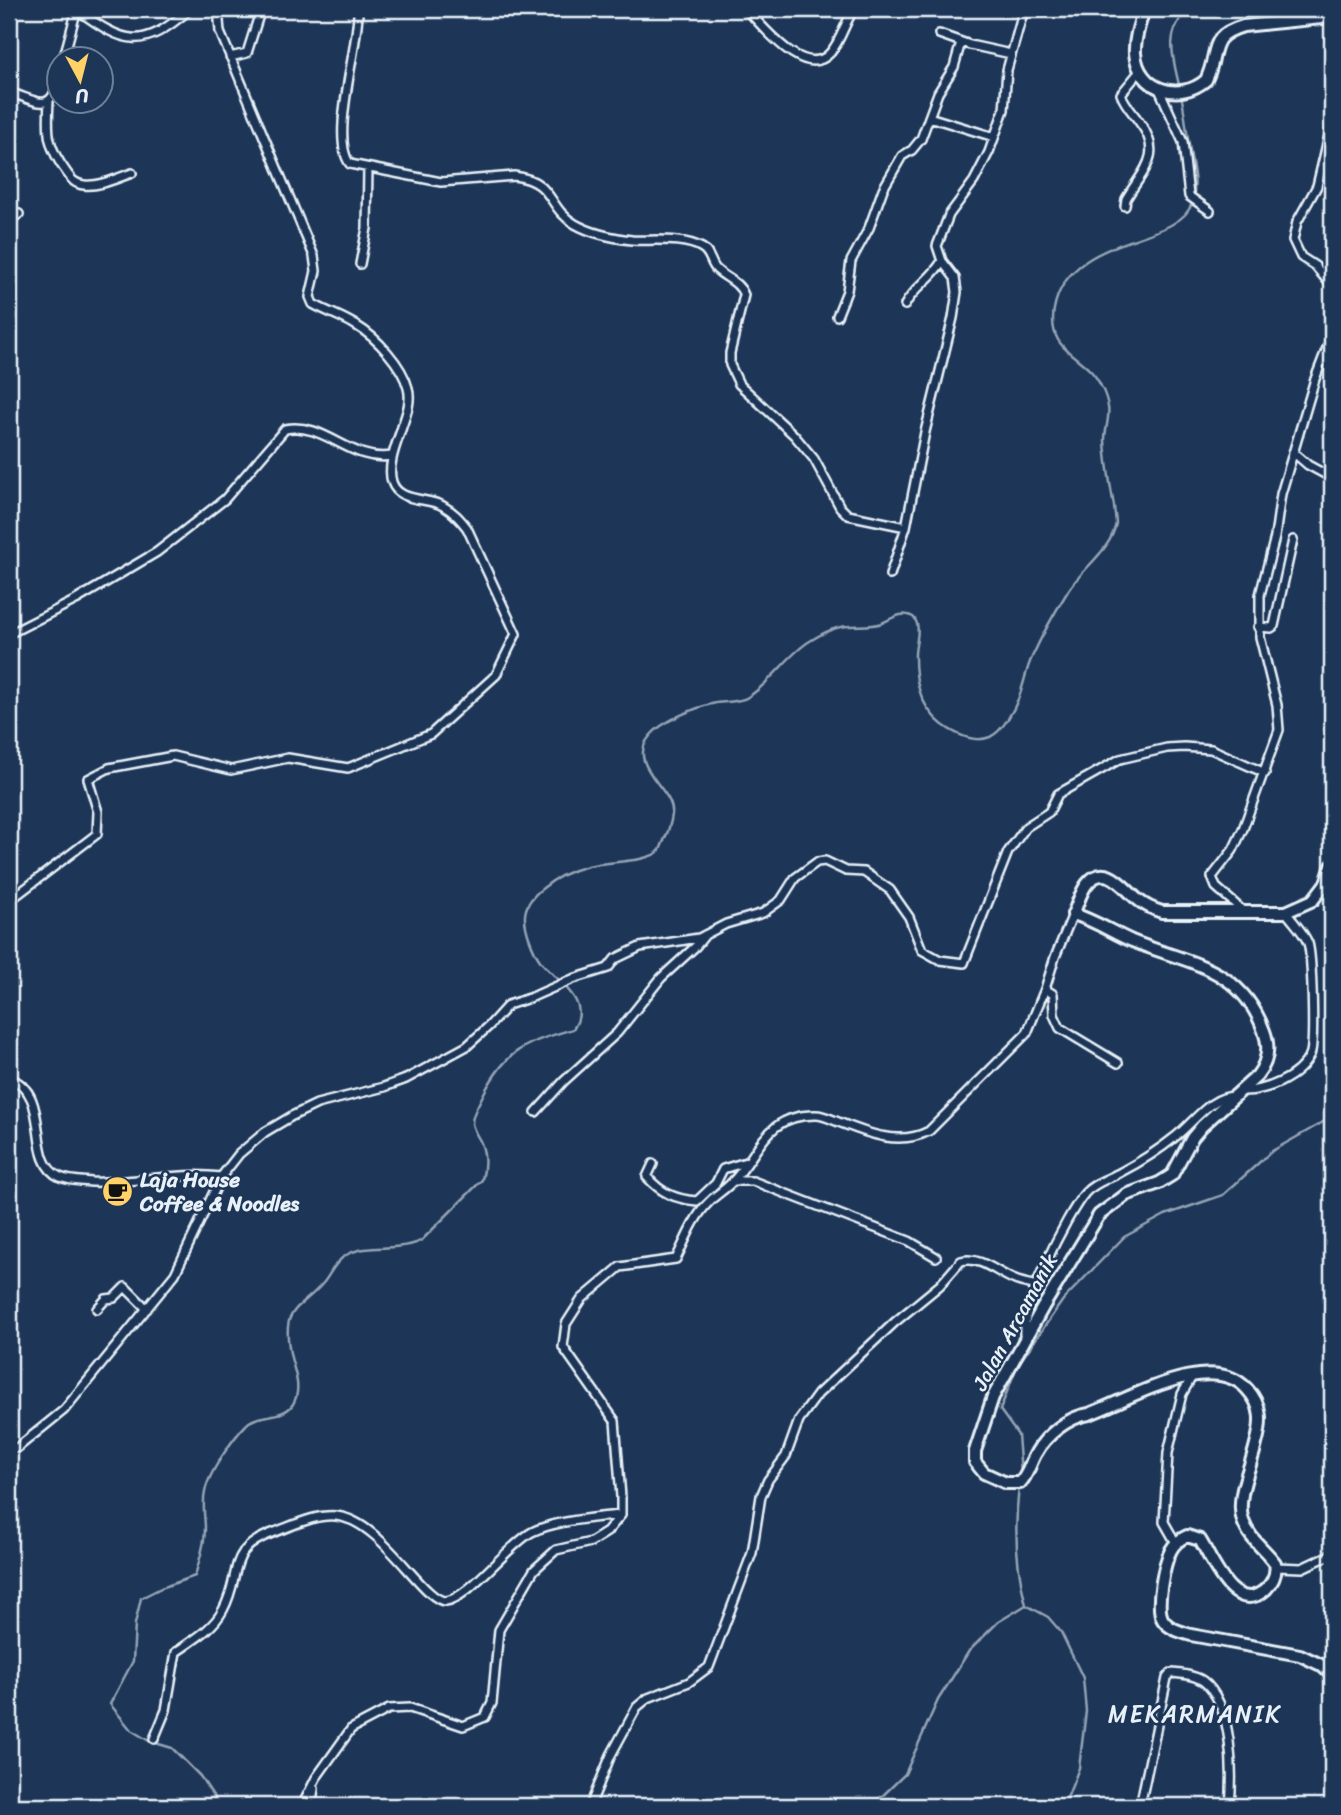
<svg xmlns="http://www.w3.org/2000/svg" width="1341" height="1815" viewBox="0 0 1341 1815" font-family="Sriracha,sans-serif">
  <rect width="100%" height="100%" fill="#1d3557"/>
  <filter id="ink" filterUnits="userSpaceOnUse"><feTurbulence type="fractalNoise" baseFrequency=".0143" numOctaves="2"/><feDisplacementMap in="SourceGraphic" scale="14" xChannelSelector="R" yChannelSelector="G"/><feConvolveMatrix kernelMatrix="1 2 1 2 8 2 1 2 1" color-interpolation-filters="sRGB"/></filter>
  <g filter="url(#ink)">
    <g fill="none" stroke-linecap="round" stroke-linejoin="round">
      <path stroke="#95a4b5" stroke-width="2.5" d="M1180,89C1173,58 1163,33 1189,9
        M1021,1474L1018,1435L1000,1410L1017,1366L1063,1300L1124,1237L1165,1215L1223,1195L1272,1151L1332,1117
        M1019,1487C1014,1527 1016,1567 1026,1605L1048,1617L1061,1632L1083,1678L1086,1711L1079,1768L1064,1806
        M220,1806L200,1776L172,1748L149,1741L131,1730L110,1704L133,1661L135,1624L141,1598L161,1588L195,1576C199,1561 205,1545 205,1529C205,1517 202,1505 205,1492C208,1474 233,1438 246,1425C258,1412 283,1420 293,1404C303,1387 293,1369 290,1353C281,1305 299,1312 324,1282C331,1273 336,1260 348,1254C367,1244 395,1251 416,1243L422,1240L482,1180C485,1168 486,1155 481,1143C478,1136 473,1131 472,1123C472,1113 480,1102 484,1093C508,1048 526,1043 573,1029C593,1002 557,981 541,962C533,951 524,928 525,915C526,904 535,894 543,888C556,877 572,870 588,866C605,861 650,863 660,850C661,848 666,835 667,834C669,827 673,818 672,810C670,787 626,764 650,736C662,721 696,707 716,703C726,701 739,703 748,697C771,683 788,654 810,641C821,634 836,626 849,626C861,625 870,627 882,623C891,619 903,610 913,617C923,626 914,646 915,657C915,676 919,698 931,713C942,728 970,745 990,737C1003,731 1014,710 1019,697C1024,684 1026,670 1032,657C1042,635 1055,612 1068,591C1082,568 1111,551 1116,523C1116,521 1114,509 1114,506C1110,484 1106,463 1105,440C1105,429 1110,417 1108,407C1107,398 1101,384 1095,376C1078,353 1047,350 1054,309C1068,232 1179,246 1192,203C1198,183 1192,165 1189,145C1186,128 1185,112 1181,95
        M872,1806L905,1774L938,1700L969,1651L998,1622L1026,1605"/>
      <defs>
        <path id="street" d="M76,9C126,45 141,51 190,9
          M358,9C360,42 329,138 350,164L441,182L514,176C555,181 546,207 575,224C591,233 614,238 632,240C654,241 683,237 702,248C711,253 710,264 717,270C727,279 739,282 744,295L730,353V365L739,384L794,435L814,459L840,507L848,515L906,527L925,432L953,318L957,292L955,278L942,261L937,246L949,215L974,181L989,152L1004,110L1007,70L1024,9
          M746,9C763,26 805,81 830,53C841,41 845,22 854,9
          M939,34L970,45L1011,54
          M230,57L247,53L261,9
          M63,60L77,9
          M1159,89L1183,142L1189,196L1210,211
          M9,92C40,102 51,115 60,75
          M49,101C47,134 47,146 67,173C72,180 75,184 84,185C99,187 117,178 132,173
          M929,117L994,137
          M1332,123L1317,186L1297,222L1293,240L1301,257L1315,266L1332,286
          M1125,206L1126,199C1143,170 1164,155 1140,123C1134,114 1125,105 1121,94L1140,71
          M9,217L13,218L19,214
          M360,264L367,228L368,168
          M905,305C914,287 932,279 942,261
          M837,316L847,291L851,261L869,228L883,189L902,156L912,150L921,139L938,93L954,67L961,42
          M1293,452L1308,465L1332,478
          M890,575L906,527
          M1258,627L1271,628L1274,626L1293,540
          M9,634L76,600L157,552L225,499L285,429C325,421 350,463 392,456
          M9,901L97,834L98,812L88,779L109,768L173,756L231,770L288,758L348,768L431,734L496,675L516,634L467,528C460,519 454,512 443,506C428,497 399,503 392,482C387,466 396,445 401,430C405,417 412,402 408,388C402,365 377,338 357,326C344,317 327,312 313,304L310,297L316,271L314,256L220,32L218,9
          M1243,911L1216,887L1212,877L1233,850L1243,829L1279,730L1277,705L1260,637V595L1275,537L1281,494L1315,379L1332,335
          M1045,989L1053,994L1054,1015L1060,1028L1118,1063
          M9,1078C54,1094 24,1161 60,1177C70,1181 81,1181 92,1182C135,1184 178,1171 221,1177
          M1241,1091C1265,1092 1299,1078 1310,1055C1315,1045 1312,955 1308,943C1303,931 1293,922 1286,912
          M536,1112L564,1081L617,1033L661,978L696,946L705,935
          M653,1164L647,1177C662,1194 676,1199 697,1201L716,1183L723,1169L746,1162
          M733,1181H753L909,1241L936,1257
          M97,1309L106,1299L114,1298L125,1287L147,1309
          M1025,1340C1016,1315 1067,1214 1085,1193C1095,1182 1109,1179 1121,1172C1140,1162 1159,1150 1175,1137C1195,1122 1209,1096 1236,1096
          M9,1448H17L64,1410L175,1274L221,1177L239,1154L265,1132L292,1116L317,1104L384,1087L406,1079L467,1046L489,1026L508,1005L532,997L573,979L608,968L615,959L640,947L699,938L726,924L763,913L781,900L795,878L817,862L825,861L846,871L864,872L890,890L909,917L922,950L940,960L964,963L1008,852L1026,827L1049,812L1058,794L1120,759L1167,748L1184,747L1211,749L1265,773
          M1176,1543L1164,1522L1168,1453L1182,1394L1193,1375
          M1276,1567L1302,1568L1332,1554
          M154,1739L166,1710L176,1652C193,1640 213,1629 223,1610C243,1573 224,1550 275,1532C294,1525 316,1514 336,1516C382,1520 424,1603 446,1601C468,1599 508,1545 532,1532C553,1521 597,1517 621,1515
          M302,1806L316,1778L351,1729L389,1709L410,1708L463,1726L485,1717L492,1703L499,1630L534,1570L556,1550L591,1542L607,1532L621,1515V1497L615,1421L563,1347L566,1324L582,1299L620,1267L676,1259C685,1241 694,1217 708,1203C715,1195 725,1190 732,1182C760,1154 764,1114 816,1115C824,1115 833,1120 841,1123C869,1134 900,1146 929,1131L1027,1033L1045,989L1055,957L1073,914
          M311,1806L314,1789
          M590,1806L611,1755L637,1707L648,1698L689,1682L709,1667L752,1553L761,1496L768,1480L786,1456L799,1420L818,1394L895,1322L940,1285L961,1261C981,1256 997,1273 1015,1280C1022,1283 1030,1284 1037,1286
          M1140,1806L1167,1678L1171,1673C1182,1674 1194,1675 1203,1681C1233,1704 1233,1773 1230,1806"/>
        <path id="secondary" d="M1144,9C1140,23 1134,38 1135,53C1138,90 1179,103 1206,80C1220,52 1206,37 1243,26L1332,17
          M1332,866L1326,883L1313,900L1286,912H1162C1152,909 1144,905 1137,899C1123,887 1105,861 1087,884C1080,893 1078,904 1073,914C1094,920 1113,933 1132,941C1189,964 1241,966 1264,1031C1270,1047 1268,1062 1257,1076L1202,1126L1192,1138L1172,1175L1159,1183L1126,1195L1099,1215L1043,1307L993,1397L975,1451V1462L984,1473L1006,1483H1020C1028,1475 1030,1463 1036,1453C1046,1435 1068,1417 1089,1414C1130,1399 1211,1350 1247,1389C1263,1406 1262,1423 1256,1444C1251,1467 1235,1498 1243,1521C1249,1539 1265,1549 1275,1563C1277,1573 1273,1582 1266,1589C1234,1618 1212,1559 1200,1540L1187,1536C1180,1539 1175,1543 1171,1550C1164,1563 1155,1608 1163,1620C1169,1629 1181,1632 1191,1635L1300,1655L1321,1665L1332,1675"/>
      </defs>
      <use href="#street" stroke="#e8f1f8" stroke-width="12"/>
      <use href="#secondary" stroke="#e8f1f8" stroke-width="16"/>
      <use href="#street" stroke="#1d3557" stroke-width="7"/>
      <use href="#secondary" stroke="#1d3557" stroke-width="10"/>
    </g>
  </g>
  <defs>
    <symbol id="cafe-disc" viewBox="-11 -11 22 22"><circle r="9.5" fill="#ffd166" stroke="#1d3557"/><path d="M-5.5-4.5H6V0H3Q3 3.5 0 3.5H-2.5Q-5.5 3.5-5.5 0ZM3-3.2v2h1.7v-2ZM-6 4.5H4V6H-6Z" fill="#111"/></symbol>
  </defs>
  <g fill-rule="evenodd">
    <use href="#cafe-disc" x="100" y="1174" width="35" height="35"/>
  </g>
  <g text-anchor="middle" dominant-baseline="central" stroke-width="5" stroke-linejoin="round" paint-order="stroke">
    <g font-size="21" font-weight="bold" fill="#e8f1f8" stroke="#1d3557" text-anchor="start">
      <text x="140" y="1180">Laja House<tspan x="140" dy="24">Coffee &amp; Noodles</tspan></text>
    </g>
    <g font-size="21" fill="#e8f1f8" stroke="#1d3557">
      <text transform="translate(1015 1322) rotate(-61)">Jalan Arcamanik</text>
    </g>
    <g font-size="24" letter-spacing="2" fill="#e8f1f8" stroke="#1d3557">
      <text x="1195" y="1714">MEKARMANIK</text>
    </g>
  </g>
  <rect width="1341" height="1815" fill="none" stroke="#1d3557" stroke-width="35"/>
  <rect x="18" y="18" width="1306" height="1780" fill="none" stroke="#e8f1f8" stroke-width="2.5" filter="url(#ink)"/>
  <g transform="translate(80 80) rotate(173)"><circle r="33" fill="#1d3557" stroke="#6e8097" stroke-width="2"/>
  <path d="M0-5L12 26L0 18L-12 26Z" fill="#ffd166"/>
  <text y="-10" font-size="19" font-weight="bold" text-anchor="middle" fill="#e8f1f8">U</text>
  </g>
</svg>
